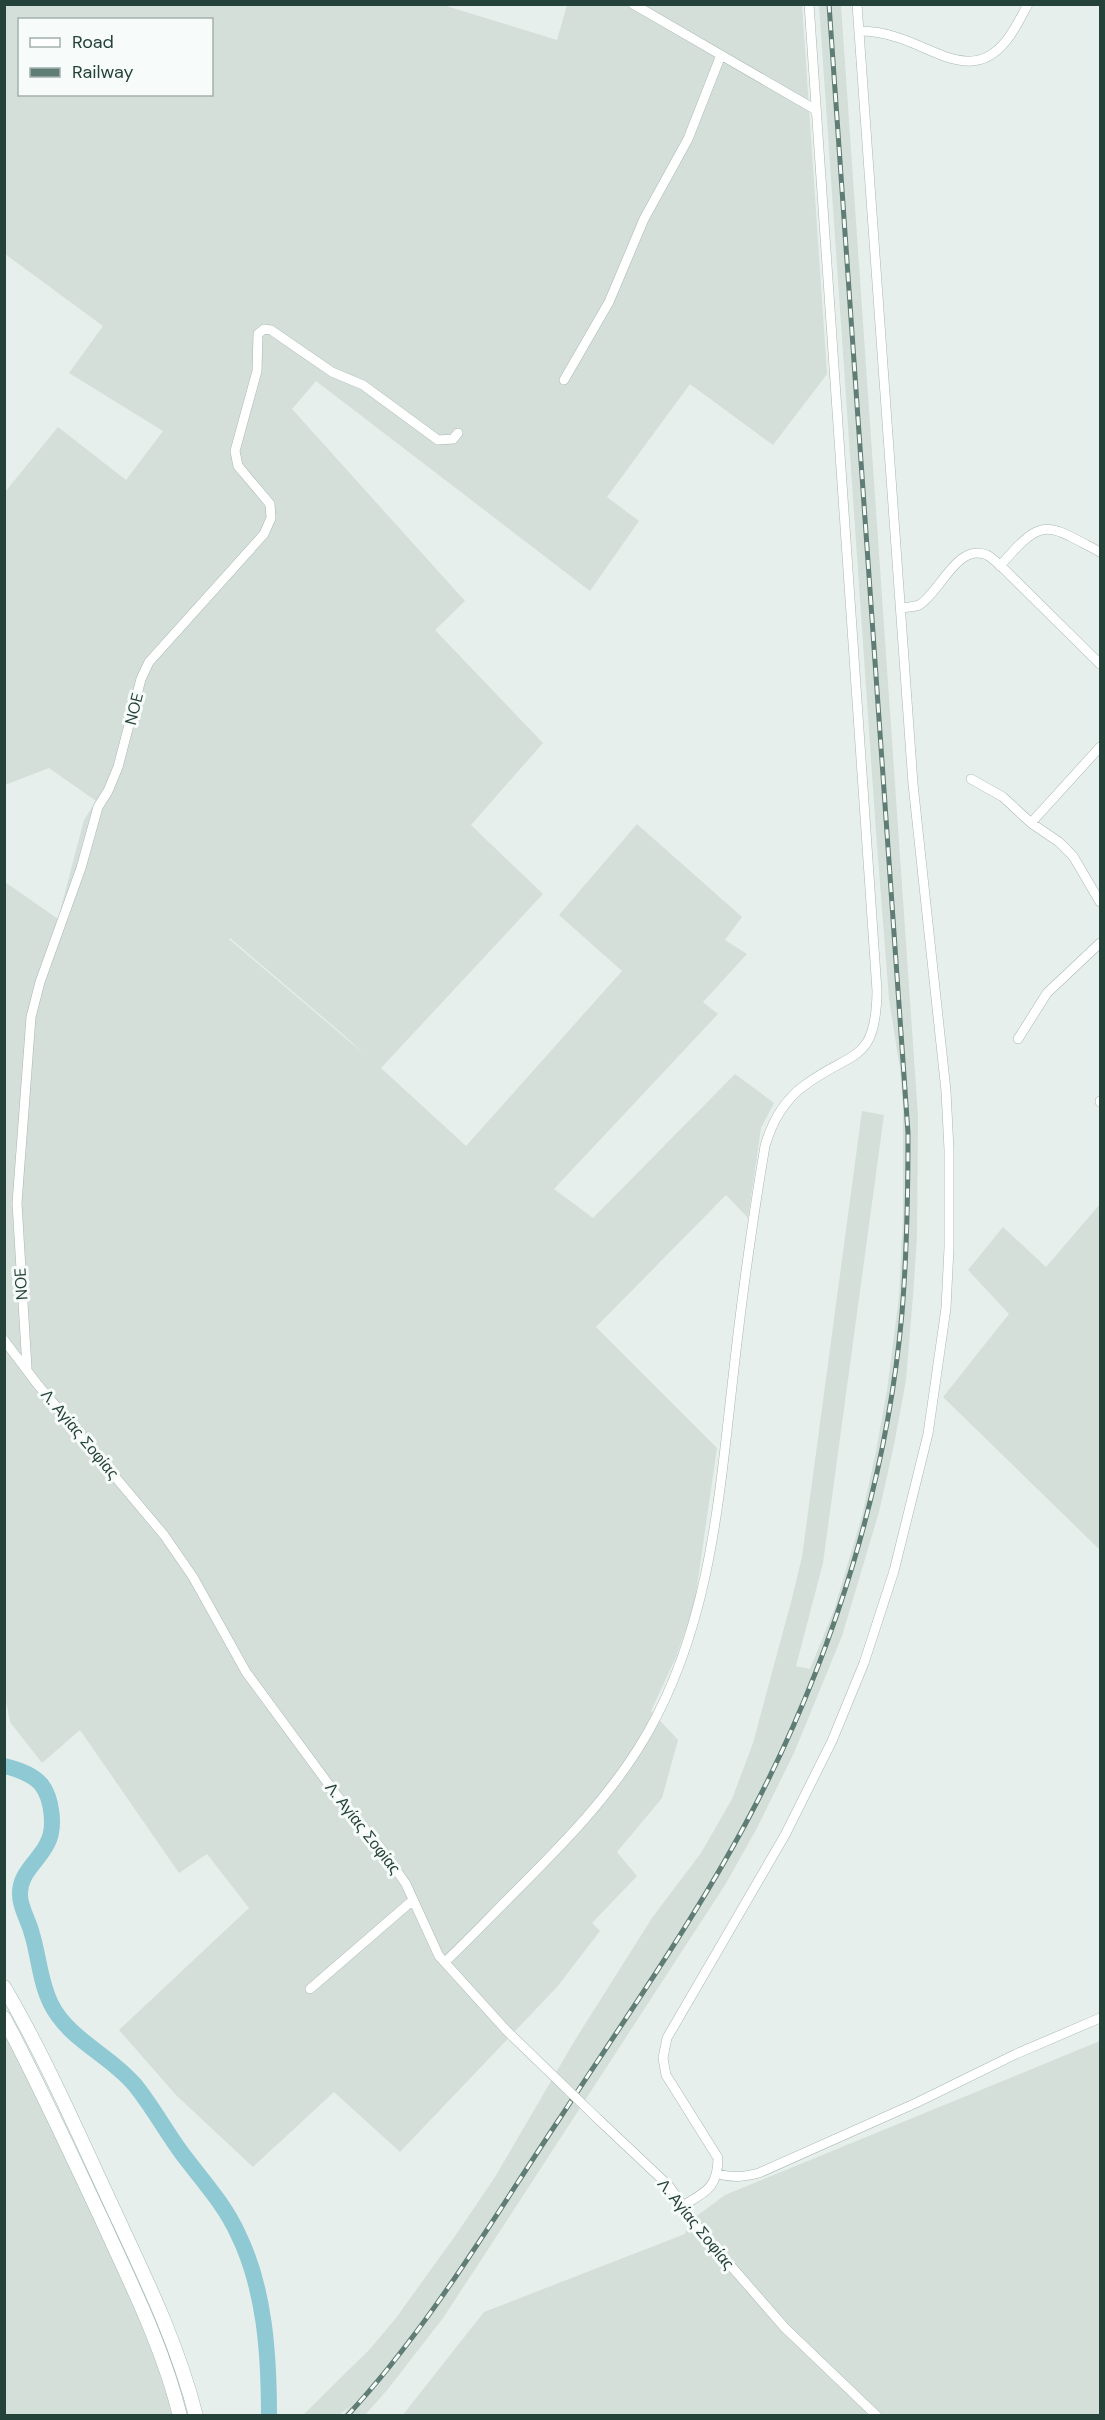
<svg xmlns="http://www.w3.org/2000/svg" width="1105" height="2420" viewBox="0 0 1105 2420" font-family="'DM Sans',sans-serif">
  <rect width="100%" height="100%" fill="#e6efeb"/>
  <path fill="#d4dfda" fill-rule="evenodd" d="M5,5H443L557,40L567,5H802L827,374L773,445L690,384L607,497L639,521L590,591L316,381L292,409L465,601L435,630L543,743L471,825L543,894L381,1068L466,1146L622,971L559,915L637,824L742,917L725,940L747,954L703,1002L718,1014L554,1189L593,1218L735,1074L774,1103L761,1128L748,1218L726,1195L596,1327L717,1448L694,1607L676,1657L651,1711L678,1740L662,1798L617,1852L637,1876L592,1923L600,1931L557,1987L400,2152L334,2092L253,2167L176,2095L119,2030L249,1908L207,1854L179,1873L80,1730L42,1763L10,1722L5,1697V882L58,919L84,820L96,801L49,768L5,785V492L58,427L126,480L163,431L69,373L103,326L5,254ZM20,20H212V94H20ZM230,938L346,1037L363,1053L229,939Z
    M819,5H841L918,1116L917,1236L913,1296L906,1380L894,1445L879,1512L842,1636L794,1753L756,1830L725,1885L485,2254L443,2318L388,2389L365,2415H343L349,2407L339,2415L302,2416L370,2349L396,2318L455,2236L495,2177L575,2040L652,1918L701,1853L732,1799L753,1743L791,1602L802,1557L862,1111L884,1115L823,1563L796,1666L810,1669L834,1610L862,1516L876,1451L887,1390L899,1297L903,1217V1108L900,1069L889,999L876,832Z
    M1100,1204V1550L943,1397L1009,1314L968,1270L1003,1227L1046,1267Z
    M4,2031L29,2077L133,2304L161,2374L173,2415H5Z
    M1100,2041V2415L402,2416L484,2312L685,2234L690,2221L725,2195Z"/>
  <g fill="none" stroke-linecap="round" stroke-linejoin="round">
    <path stroke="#8ec9d4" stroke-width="16" d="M4,1766C17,1769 32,1774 41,1784C52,1798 56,1828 47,1844C38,1862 19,1873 20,1895C20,1908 29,1921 32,1934C39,1957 40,1982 51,2004C69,2040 109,2054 135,2085C152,2106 165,2130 181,2152C201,2179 224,2203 238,2234C265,2289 269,2355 269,2416"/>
    <defs>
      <path id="street" d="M633,4L816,110
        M859,31C872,31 884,33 896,37C934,48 973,83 1006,41C1015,30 1021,17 1028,4
        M564,380L609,302L644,219L688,139L721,55
        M1000,566C1043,516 1045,523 1100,552
        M901,608C907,607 914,607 919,605C940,593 957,542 987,555C993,558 999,565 1005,570L1100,664
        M971,779L1003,797L1031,823L1059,842L1073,856L1100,902
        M1031,823L1100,747
        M1018,1039L1047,993L1100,943
        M1100,1102V1101
        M4,1340L38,1385L164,1535L193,1577L246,1672L338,1797L380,1847L406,1884L439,1956L506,2030
        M27,1368L17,1203L31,1017L40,982L81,868L98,807L108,791L118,767L141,679L149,662L264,534L271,518L270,504L238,466L235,451L257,371L258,334L264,329L271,330L332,372L363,385L438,440L453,439L458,433
        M445,1962C468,1940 490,1917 513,1894C562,1845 612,1795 647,1734C707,1630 718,1511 731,1395C740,1312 751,1228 765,1146C772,1122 784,1100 805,1085C852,1050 876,1064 877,991L809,4
        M310,1989L413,1900
        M598,2119L669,2186L704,2235L785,2328L877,2416
        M718,2174C733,2178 744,2177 759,2173L916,2103L1016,2054L1100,2018
        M684,2205C706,2192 718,2187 718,2158L666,2075L663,2058L667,2038L785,1835L832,1741L864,1663L894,1571L928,1434L946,1308L949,1248V1150L946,1091L913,784L857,4"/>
      <path id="secondary" d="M4,1987C45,2057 77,2131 111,2204C143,2273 177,2341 196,2416
        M4,2018C39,2084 70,2152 102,2220C131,2284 163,2347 180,2416"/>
    </defs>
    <use href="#street" stroke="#a8b8b2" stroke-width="10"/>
    <use href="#secondary" stroke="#a4bbb3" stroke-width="15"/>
    <use href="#street" stroke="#fff" stroke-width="9"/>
    <use href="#secondary" stroke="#fff" stroke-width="14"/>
    <defs>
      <path id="rail" d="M347,2416C431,2325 492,2220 560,2118C628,2014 701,1911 758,1800C835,1650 887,1481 902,1313C907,1253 908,1193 908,1133L829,4"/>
    </defs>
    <use href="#rail" stroke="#5f7d75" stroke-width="5"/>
    <use href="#rail" stroke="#f7fbf9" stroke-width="3" stroke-dasharray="9" stroke-linecap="butt"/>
    <defs>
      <path id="street-bridge" d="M506,2030L598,2119"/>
    </defs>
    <use href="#street-bridge" stroke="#a8b8b2" stroke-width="10" stroke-linecap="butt"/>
    <use href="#street-bridge" stroke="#fff" stroke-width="9"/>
  </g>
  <g text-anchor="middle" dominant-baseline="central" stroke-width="6" stroke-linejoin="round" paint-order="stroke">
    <g font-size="16" fill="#24423a" stroke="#f7fbf9">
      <text transform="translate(134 709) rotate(-76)">NOE</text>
      <text transform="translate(21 1284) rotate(-94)">NOE</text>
      <text transform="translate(80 1434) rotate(50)">Λ. Αγίας Σοφίας</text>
      <text transform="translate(363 1828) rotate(52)">Λ. Αγίας Σοφίας</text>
      <text transform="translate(696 2224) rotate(51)">Λ. Αγίας Σοφίας</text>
    </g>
  </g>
  <rect width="1105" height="2420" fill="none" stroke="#24423a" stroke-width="12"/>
  <rect x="18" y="18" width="195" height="78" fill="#f7fbf9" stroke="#a3b1ad" stroke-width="1.5"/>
  <rect x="30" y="38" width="30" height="9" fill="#ffffff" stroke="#a3b1ad" stroke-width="1.5"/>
  <text x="72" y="48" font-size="18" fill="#24423a">Road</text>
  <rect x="30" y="68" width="30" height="9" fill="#5f7d75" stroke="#a3b1ad" stroke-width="1.5"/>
  <text x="72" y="78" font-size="18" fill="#24423a">Railway</text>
</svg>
